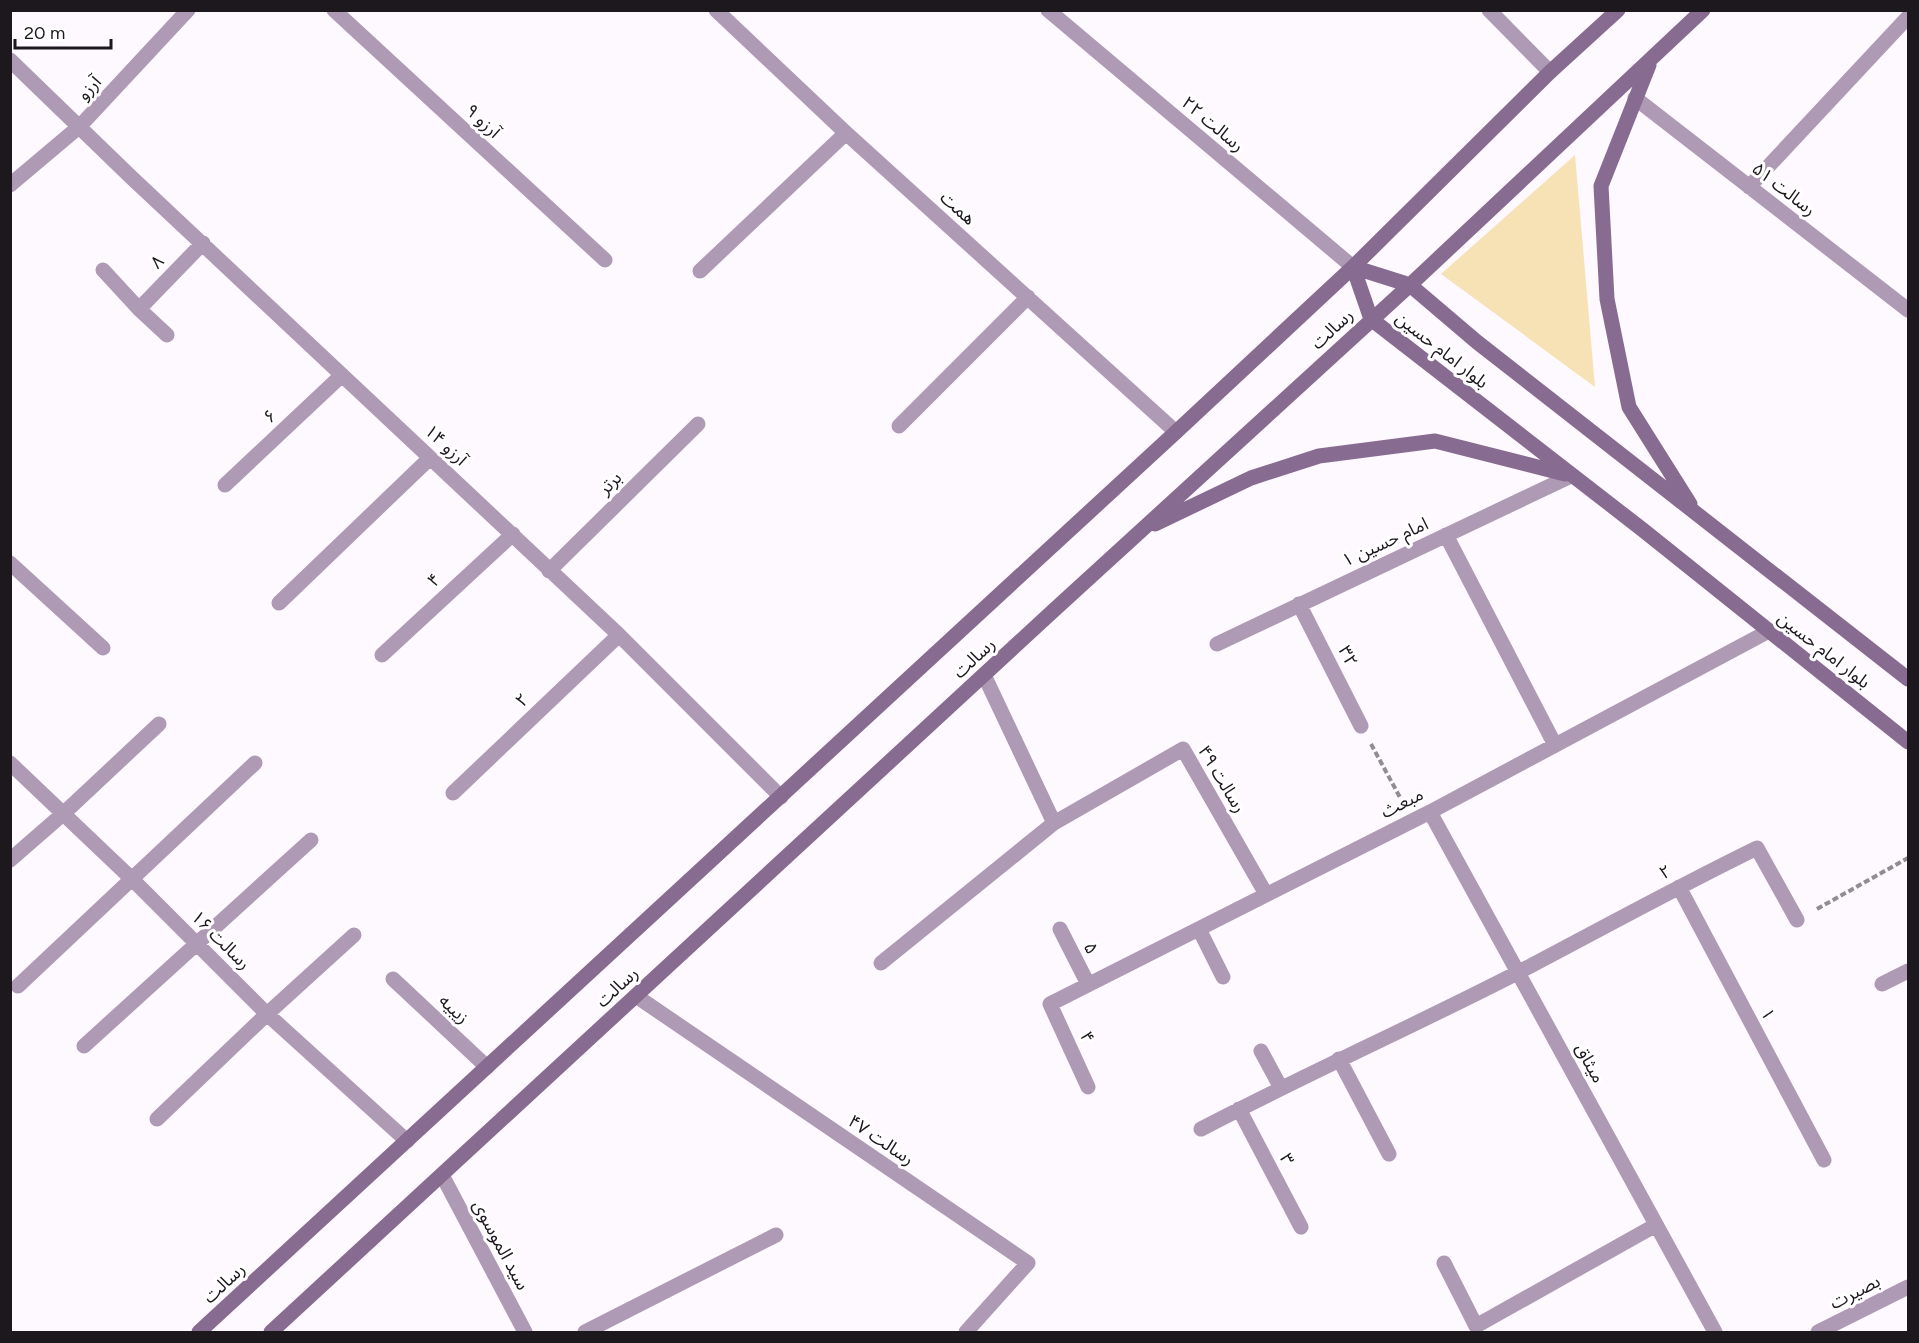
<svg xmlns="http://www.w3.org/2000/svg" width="1919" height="1343" viewBox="0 0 1919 1343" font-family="Figtree,'Noto Sans Arabic',sans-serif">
  <rect width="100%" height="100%" fill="#fdf9fe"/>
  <path fill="#f7e2b6" d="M1575,155L1595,387L1441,274Z"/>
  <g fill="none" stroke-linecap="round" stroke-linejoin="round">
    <path stroke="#918c92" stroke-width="4" stroke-dasharray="6 3" stroke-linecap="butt" d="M1371,744L1402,801
      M1817,909L1908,858"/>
    <path stroke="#ae9ab4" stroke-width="15" d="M334,10L605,260
      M716,10L846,133L1176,432
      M1048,10L1353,267
      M1489,10L1550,72
      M10,60L132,178L619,635L781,797
      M1635,98L1908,310
      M10,185L80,126L188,10
      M1749,187L1908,17
      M103,270L139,309L167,335
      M700,271L846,133
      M139,309L203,243
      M899,426L1028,297
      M225,485L342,375
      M1446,535L1555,745
      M10,563L103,648
      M549,571L698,424
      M279,603L430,458
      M1299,604L1361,726
      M1217,644L1571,476
      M382,655L513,534
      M984,675L1054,823
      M10,763L133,880L267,1014L407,1141
      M453,793L619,635
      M1430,812L1715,1332
      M10,860L64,813L159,724
      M1679,887L1824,1160
      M1060,929L1088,984
      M1199,929L1223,977
      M881,963L1054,823L1183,749L1266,894
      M393,979L487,1067
      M1882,984L1908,971
      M18,986L255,763
      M636,996L1028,1263L966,1332
      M84,1046L311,840
      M1261,1051L1281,1088
      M1339,1059L1389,1154
      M1088,1087L1050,1004L1430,812L1769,631
      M1239,1109L1301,1227
      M157,1119L267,1014L354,935
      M1201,1129C1306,1074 1414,1026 1519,972C1599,930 1677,887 1757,848L1797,920
      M442,1175L525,1332
      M1444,1263L1476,1326L1656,1225
      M585,1332L776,1235
      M1818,1332L1908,1287"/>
    <path stroke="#886b91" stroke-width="15" d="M1649,65L1601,186L1607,299L1629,407L1690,504
      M1353,267L1371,319L1643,530L1908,742
      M1353,267L1410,285L1477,342L1908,679
      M1155,524L1251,478L1319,456L1435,441L1565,474
      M199,1332L1176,432L1353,267L1550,72L1618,10
      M271,1332L1053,611L1410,285L1703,10"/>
  </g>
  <g text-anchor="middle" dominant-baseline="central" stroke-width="6" stroke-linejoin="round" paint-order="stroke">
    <g font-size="18" fill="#1d171e" stroke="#fff">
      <text transform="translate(89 88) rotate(-47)">آرزو</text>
      <text transform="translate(483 121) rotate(43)">۹ آرزو</text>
      <text transform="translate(1213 124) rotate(40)">رسالت ۲۲</text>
      <text transform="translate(1784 189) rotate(38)">رسالت ۵۱</text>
      <text transform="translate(958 208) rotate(42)">همت</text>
      <text transform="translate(157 262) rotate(-46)">۸</text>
      <text transform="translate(1332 329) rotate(-43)">رسالت</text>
      <text transform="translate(1442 350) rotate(38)">بلوار امام حسین</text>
      <text transform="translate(270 416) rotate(-43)">۶</text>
      <text transform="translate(446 445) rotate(43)">۱۴ آرزو</text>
      <text transform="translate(610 483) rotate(-45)">برتر</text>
      <text transform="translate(1385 542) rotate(-25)">امام حسین ۱</text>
      <text transform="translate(434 580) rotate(-43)">۴</text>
      <text transform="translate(1824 650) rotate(38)">بلوار امام حسین</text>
      <text transform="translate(1348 656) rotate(63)">۳۲</text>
      <text transform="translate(974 658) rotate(-43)">رسالت</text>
      <text transform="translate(522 700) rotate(-44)">۲</text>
      <text transform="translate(1222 779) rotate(59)">رسالت ۴۹</text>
      <text transform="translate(1402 803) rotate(-27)">مبعث</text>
      <text transform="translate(1665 872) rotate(-27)">۲</text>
      <text transform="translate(221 940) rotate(45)">رسالت ۱۶</text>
      <text transform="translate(1091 948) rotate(63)">۵</text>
      <text transform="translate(617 987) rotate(-43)">رسالت</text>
      <text transform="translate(454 1009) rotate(43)">زیبیه</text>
      <text transform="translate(1768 1014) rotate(62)">۱</text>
      <text transform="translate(1087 1037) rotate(65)">۴</text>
      <text transform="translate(1590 1063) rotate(61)">میثاق</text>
      <text transform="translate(881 1140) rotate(34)">رسالت ۴۷</text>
      <text transform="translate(1287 1159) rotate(63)">۳</text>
      <text transform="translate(501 1245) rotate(62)">سید الموسوی</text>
      <text transform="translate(224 1283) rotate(-43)">رسالت</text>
      <text transform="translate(1855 1292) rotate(-27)">بصیرت</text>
    </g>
  </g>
  <rect width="1919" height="1343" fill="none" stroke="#1d171e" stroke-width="24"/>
  <path d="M15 39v9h96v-9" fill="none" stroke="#1d171e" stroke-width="3"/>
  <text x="24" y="39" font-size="18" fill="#1d171e" stroke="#ffffff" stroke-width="4.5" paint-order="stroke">20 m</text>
</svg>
